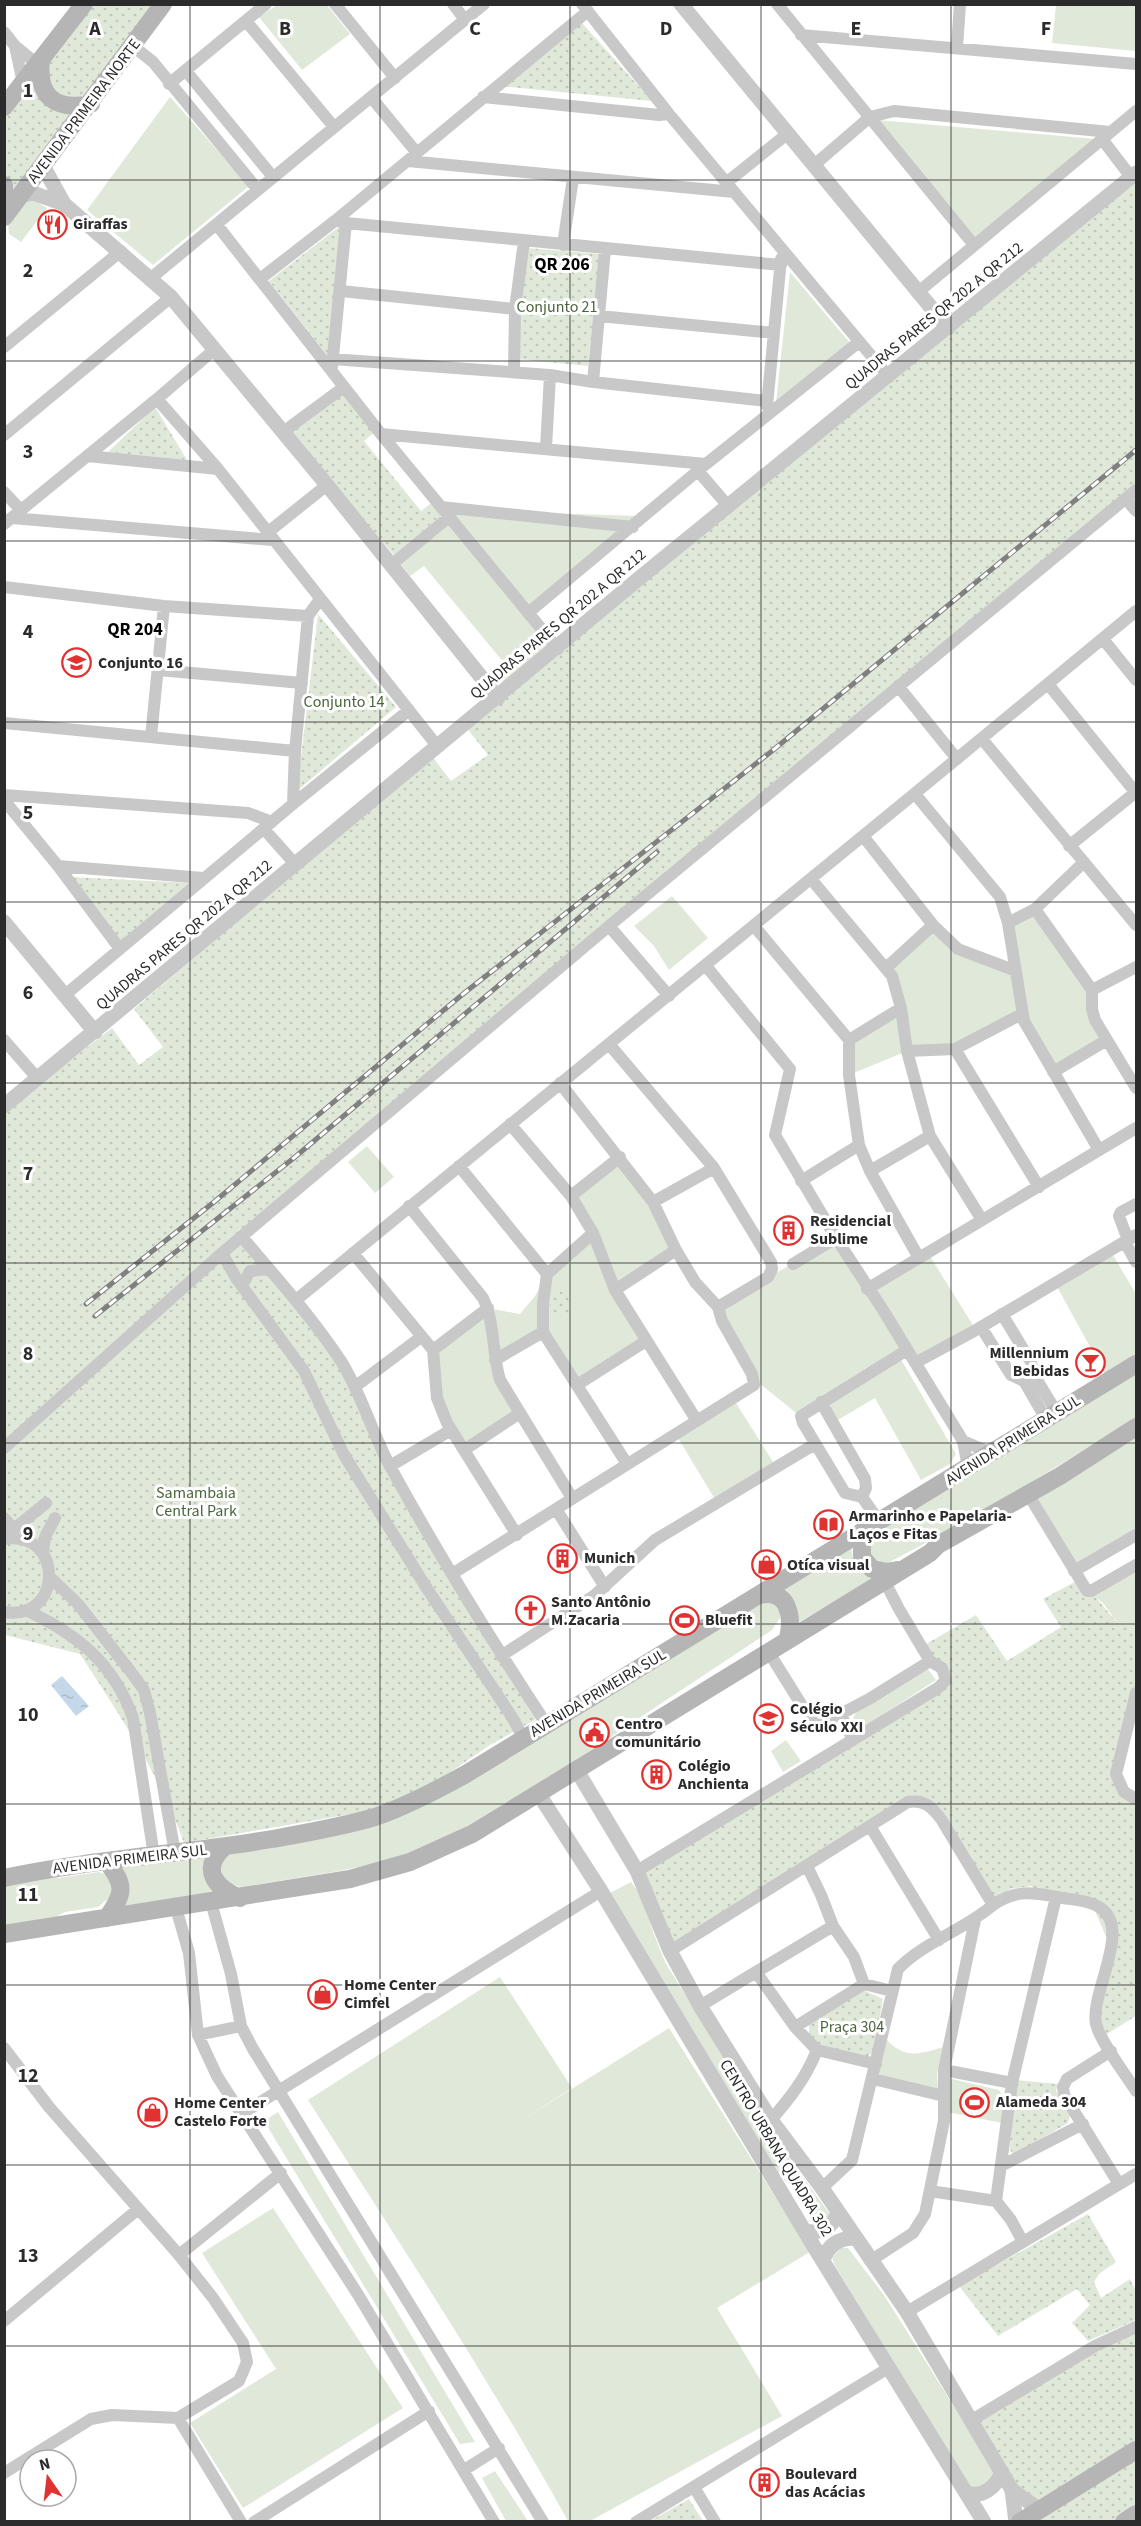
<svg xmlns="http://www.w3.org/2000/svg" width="1141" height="2526" viewBox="0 0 1141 2526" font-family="'Source Sans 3',sans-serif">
  <defs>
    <pattern id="park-dots" width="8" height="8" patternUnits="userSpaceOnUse" patternTransform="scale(1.5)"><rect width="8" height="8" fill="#e0e9d9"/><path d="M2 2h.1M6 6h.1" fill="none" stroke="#c0c8ba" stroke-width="1.8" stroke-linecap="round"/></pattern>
    <pattern id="water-ripples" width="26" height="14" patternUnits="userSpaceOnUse" patternTransform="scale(1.5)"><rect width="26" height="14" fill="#c5d8e9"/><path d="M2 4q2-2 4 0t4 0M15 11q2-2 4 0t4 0" fill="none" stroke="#a9bac8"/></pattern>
  </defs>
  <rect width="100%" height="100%" fill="#fff"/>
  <path fill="#e0e9d9" d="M277,5H327L350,34L302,70L259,17Z
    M1056,5H1136V51L1052,43Z
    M170,97L249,186L153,265L87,210Z
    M877,120L1096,139L977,240Z
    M34,200L47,208L21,242L9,234L8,224L25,203Z
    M790,272L850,343L776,403Z
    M450,510L638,516L529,605L556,643L500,688L490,675L504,663L424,566L410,576L395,557Z
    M672,896L708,938L669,970L654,946L634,926Z
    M1035,909L1092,990L1107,1040L1053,1072L1022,1014L955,1049L907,1051L849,1075V1040L901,1008L886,968L933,925L958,949L1015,971L1008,923Z
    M367,1146L394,1177L375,1193L348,1162Z
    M620,1157L676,1250L615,1290L646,1341L577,1385L543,1333L494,1359L520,1413L464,1450L447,1423L433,1350L488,1308L520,1314L535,1296L547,1274L593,1233L571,1196Z
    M836,1238L867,1288L928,1253L976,1330L915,1363L907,1350L800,1416L760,1384L718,1307Z
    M1110,1250L1136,1294V1357L1106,1376L1055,1283Z
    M898,1360L902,1361L956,1454L950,1464L921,1480L875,1398L836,1421L824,1402Z
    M1136,1370V1418L976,1516L886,1564L873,1563L866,1544L870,1538L960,1478Z
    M734,1400L775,1465L716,1501L675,1433Z
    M1136,1434V1530L1076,1570L1033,1498Z
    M851,1542C852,1566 856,1570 879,1576L797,1623L773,1591Z
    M1136,1561V1623L1121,1628L1104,1604L1090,1593Z
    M765,1599L779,1606L781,1616L772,1630L573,1762L461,1830L400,1858L339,1871L241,1887L224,1882L218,1856L385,1817Z
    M927,1668L936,1680L861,1729L853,1718L857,1711Z
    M786,1740L801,1761L783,1772L771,1751Z
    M214,1851L219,1896L121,1910L116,1865Z
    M99,1872L108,1875L113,1891L109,1898L98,1907L65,1912L50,1920L5,1929V1883L43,1876L59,1878Z
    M631,1882L643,1899L652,1929L665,1962L762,2120L829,2213V2218L824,2224H816L797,2193L779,2174L608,1894Z
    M500,1977L572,2088L514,2125L669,2028L810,2252L717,2308L782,2416L590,2521H568C488,2377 397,2239 308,2100Z
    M885,2038C904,2059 918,2055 943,2047L937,2074L938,2090L877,2076Z
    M948,2078L999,2090L1004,2097L1002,2123L947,2112Z
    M278,2112L475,2442L460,2444L264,2121Z
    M273,2208L403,2408L243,2508L190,2423L276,2369L202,2253Z
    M841,2248H848L884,2295L995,2472L994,2478L979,2489L971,2490L834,2264L832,2257Z
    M495,2471L528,2521H506L482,2478Z"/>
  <path fill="url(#park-dots)" d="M81,5H159L5,208V106Z
    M582,23L652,101L501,86Z
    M1136,178V511L1126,499L242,1237L326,1339L369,1422L538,1718L490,1745L437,1781L380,1809L184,1843C162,1778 117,1711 80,1654L5,1635V1111L112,1028L139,1065L163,1047L134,1009L431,755L451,781L488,755L466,727Z
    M340,226L330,359L269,281Z
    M527,248L599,254L588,366L516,359Z
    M348,385L381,427L364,441L421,511L438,498L448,510L394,555L288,431Z
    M155,407L187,460L108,452Z
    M318,614L396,707L297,791Z
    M71,877L191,883L120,945Z
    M549,1289H570V1316H550Z
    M1080,1579L1121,1627L1136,1623V1693L1118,1781L1136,1796V2016L1102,2037L1097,2027L1111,1948L1092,1904L1040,1894L1031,1886L1010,1889L993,1905L953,1837L920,1801L670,1951L634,1872L942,1681L921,1647L976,1615L1007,1661L1061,1627L1043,1599Z
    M863,1990L883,1999L874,2051L867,2057L812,2043L809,2039V2023Z
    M1016,2080L1058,2084L1056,2091L1070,2116L1068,2123L1014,2155L1010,2150L1011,2117Z
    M1088,2214L1116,2262L1099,2274L1094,2282L1101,2298L1130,2279L1136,2291V2320L1088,2341L1072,2323L1090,2305L1077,2289L998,2336L959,2286Z
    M1136,2326V2450L1029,2516L972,2420Z
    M1136,2459V2507L1113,2521L1032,2522Z
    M689,2499L703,2521H650Z"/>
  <path fill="url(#water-ripples)" d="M62,1676L89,1706L76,1716L51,1685Z"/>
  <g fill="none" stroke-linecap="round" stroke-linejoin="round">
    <path stroke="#c8c8c8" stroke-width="12" d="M335,4L395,78
      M453,4L465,20
      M582,4L669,114L889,377
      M777,4L974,245
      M246,21L334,127
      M4,32L15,46L37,64
      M801,35L1136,64
      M15,46L23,83
      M133,46L153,62L258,190
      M957,47L960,4
      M186,71L273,177
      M169,84L266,4
      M371,97L417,153
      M483,97L659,115L669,114
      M1102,139L1131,177
      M408,161L734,192
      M813,166L870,117L894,111L1110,132
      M726,183L787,134
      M346,223L781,265
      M217,225L381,434L558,649
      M563,245L573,178
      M151,278L484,4
      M260,279L336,220L588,11
      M341,291L515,309
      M917,293L1136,111
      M599,316L774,333
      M4,347L121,251
      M332,359L550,375L593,382L767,401
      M332,367L346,223L341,222
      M514,372L515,309L524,241
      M593,382L605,249
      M157,399L218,469L438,747
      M767,406L781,259
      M283,432L344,387
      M381,434L706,464
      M4,435L171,297
      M546,448L550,375
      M87,456L218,469
      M698,471L729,507
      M4,492L21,510
      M1126,499L1136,511
      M441,507L633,527
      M12,518L272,540
      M4,524L157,399L215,349
      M267,533L327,485
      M391,565L449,517
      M4,587L164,606L308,616
      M528,613L706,464L859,342
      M1103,639L1136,680
      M158,670L302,683
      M1048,684L1136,793
      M898,686L957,759
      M4,723L295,751
      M151,737L164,606
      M982,739L1136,925
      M915,794L1000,897L1008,923L1024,1021L1099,1150
      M4,795L248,813L272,822
      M4,800L58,866L203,878
      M293,804L295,751L308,616L320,599
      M264,829L296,865
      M863,836L933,925L958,949L1016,971
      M1069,846L1136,792
      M58,866L120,949
      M811,879L892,976L901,1008L907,1051L930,1136L982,1220
      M1035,909L1092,990L1136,967
      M1008,923L1035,909L1084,862
      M609,926L669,996
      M754,926L849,1040V1075L859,1145L870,1171L919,1258
      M706,966L790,1069L775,1135L836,1238L883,1310L963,1441L968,1467
      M886,968L933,925
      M1092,990V1009L1095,1020L1136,1088
      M65,995L293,804L408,711
      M4,1040L38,1079
      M849,1040L901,1008
      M609,1044L714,1168L771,1262L772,1269L768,1277L718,1307
      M955,1049L1022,1014
      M907,1051L955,1049L1039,1187
      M1053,1072L1107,1040
      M510,1124L571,1196L593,1233L615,1290L697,1421
      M459,1166L547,1274L543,1303V1332L627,1464
      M870,1171L930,1136
      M801,1181L859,1145
      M571,1196L620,1157
      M653,1202L714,1168
      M409,1206L483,1298C495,1323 492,1353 500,1380L572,1498
      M242,1237C276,1277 312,1317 341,1361C362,1395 372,1433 391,1468C439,1556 492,1641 547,1725
      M1128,1240L1119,1216L1121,1212L1136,1204
      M1125,1242L1136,1262
      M222,1253L236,1278L304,1371L344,1455L426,1587L512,1717L524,1739
      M353,1253L433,1350L437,1398L447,1423L517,1535
      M793,1264L836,1238
      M547,1274L593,1233
      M242,1286L250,1271L269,1269
      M867,1289L1136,1128
      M615,1290L676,1250
      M296,1300C576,1071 857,842 1136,611
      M1002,1314L1031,1362L1034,1375L1057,1413
      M981,1327L1011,1375L1024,1381L1046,1419
      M433,1350L488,1308
      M495,1360L543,1332
      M915,1363L976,1330L1136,1235
      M577,1385L646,1341
      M356,1386L421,1337
      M821,1402L865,1479L866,1488L862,1497
      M963,1441L991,1453
      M4,1448L222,1253L609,926L1136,490
      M464,1450L520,1413
      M390,1466L451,1430
      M1028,1494L1087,1591H1091L1136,1565
      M862,1497L845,1493L803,1423L801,1416L907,1350
      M862,1497L879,1521
      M556,1509L605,1587
      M4,1518L14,1529
      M4,1537L46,1503
      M4,1539C64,1529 64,1622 4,1612
      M43,1553L45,1537L55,1518
      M1074,1571L1136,1535
      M452,1574L754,1385L752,1374L722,1321L718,1307L695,1282L676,1250L653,1202L560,1083
      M50,1577L78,1604L131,1672L144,1690L150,1713L175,1853
      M884,1580L899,1609L930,1661
      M26,1610C78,1635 113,1662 133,1718L154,1856
      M501,1656L595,1595L655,1540L815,1444
      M1136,1693L1116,1774L1124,1792L1136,1799
      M841,1715L853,1740
      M870,1826L939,1940
      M807,1866L821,1895L833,1926L854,1957L864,1984
      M637,1871L938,1688L946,1680L942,1668L930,1661L869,1699L818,1726L811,1720L768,1651
      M211,1902L231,1974L241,2026L253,2049L543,2522
      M176,1908L189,1953L198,2035L217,2076L357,2293L494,2522
      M670,1951L908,1802C924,1799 932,1807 941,1819L993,1905C1018,1888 1034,1893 1063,1898C1076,1900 1092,1901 1102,1909C1131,1931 1090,1993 1096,2024C1100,2041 1126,2075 1136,2091
      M756,1972L833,1926
      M700,2006L756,1972L795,2027
      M198,2035L241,2026
      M4,2048L49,2107L179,2255L213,2298L243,2343L247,2362L239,2381L178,2418
      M817,2050L876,2064
      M1111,2051L1067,2079L1063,2087L1064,2095L1119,2184
      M944,2070L1012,2083
      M873,2079L944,2096
      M243,2113L601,1891
      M771,2120C790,2098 806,2078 817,2050L795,2027L864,1984L892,1991
      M1001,2166L1083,2124
      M822,2188L852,2160L898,1969C924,1942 964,1930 993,1905
      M930,2191L996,2201
      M1023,2242L1011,2220L996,2201L1012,2083L1056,1897
      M179,2255L281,2173
      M870,2261L913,2233L925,2214L944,2121V2070L975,1920
      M907,2312L1136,2174
      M4,2321L137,2210
      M972,2420L1095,2346L1136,2327
      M464,2470L499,2448
      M4,2473L91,2419L112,2415L178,2418L241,2522
      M694,2487L715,2522
      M254,2522L429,2411
      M636,2522L890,2367"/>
    <path stroke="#c8c8c8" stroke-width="15" d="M681,4L948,328
      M43,166L64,204
      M21,196L33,193L64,204L171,297L327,485L498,698
      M4,922L95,1032
      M4,1106L642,576L1136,173
      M576,1769L637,1871L670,1951L700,2006L771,2120L822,2188L907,2312L1012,2490L1016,2522
      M538,1793L601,1891L816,2250L984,2522
      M805,2231C820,2234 833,2228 838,2212
      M823,2260C828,2245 839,2238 855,2238
      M1012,2490L1040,2510
      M967,2493C983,2498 996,2487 1002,2472"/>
    <path stroke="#b5b5b5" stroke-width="18" d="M41,60C37,97 55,111 91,104
      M4,107L84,4
      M4,185V210
      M4,217L163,4
      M870,1526L862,1542V1557L872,1569L887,1572L899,1570
      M760,1595C789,1588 793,1618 788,1638
      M224,1847C200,1869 215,1888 240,1898
      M4,1878C93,1859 183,1854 272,1839C306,1833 341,1827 375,1817C407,1806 437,1790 466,1774L1136,1364
      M107,1918C124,1893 126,1886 107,1862
      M4,1934L350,1879L410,1862L472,1834L930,1553L938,1545L1060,1476L1136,1427
      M1020,2522L1136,2450
      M1124,2522L1136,2514"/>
    <defs>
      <path id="rail" d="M86,1304L214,1202L463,994L772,751L1136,450
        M95,1316L295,1157L657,852"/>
    </defs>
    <use href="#rail" stroke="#808080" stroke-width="5"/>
    <use href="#rail" stroke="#fff" stroke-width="3" stroke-dasharray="9" stroke-linecap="butt"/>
  </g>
  <path fill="none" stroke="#2b2b2b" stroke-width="1.5" stroke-opacity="0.55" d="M190,4V2522M380,4V2522M570,4V2522M761,4V2522M951,4V2522M4,180H1136M4,361H1136M4,541H1136M4,722H1136M4,902H1136M4,1083H1136M4,1263H1136M4,1443H1136M4,1624H1136M4,1804H1136M4,1985H1136M4,2165H1136M4,2346H1136"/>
  <defs>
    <symbol id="restaurant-ring" viewBox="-11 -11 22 22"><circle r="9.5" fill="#fff" stroke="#e03230" stroke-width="1.5"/><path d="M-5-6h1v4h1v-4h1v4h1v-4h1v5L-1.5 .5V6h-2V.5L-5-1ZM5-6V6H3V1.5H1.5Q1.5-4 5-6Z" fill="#e03230"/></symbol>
    <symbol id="school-ring" viewBox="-11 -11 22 22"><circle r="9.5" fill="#fff" stroke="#e03230" stroke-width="1.5"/><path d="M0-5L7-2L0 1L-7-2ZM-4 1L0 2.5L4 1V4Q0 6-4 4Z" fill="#e03230"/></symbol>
    <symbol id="building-ring" viewBox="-11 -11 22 22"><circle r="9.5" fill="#fff" stroke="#e03230" stroke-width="1.5"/><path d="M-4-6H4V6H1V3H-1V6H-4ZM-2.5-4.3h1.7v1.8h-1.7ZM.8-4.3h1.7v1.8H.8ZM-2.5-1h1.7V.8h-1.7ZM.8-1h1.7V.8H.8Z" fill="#e03230"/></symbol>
    <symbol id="bar-ring" viewBox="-11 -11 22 22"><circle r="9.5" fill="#fff" stroke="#e03230" stroke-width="1.5"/><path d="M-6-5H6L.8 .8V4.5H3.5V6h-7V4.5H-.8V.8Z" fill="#e03230"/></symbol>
    <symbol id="library-ring" viewBox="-11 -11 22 22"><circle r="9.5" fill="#fff" stroke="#e03230" stroke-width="1.5"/><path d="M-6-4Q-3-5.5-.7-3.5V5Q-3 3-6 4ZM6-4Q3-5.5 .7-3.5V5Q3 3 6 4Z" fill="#e03230"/></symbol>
    <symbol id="shop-ring" viewBox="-11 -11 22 22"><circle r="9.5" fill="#fff" stroke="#e03230" stroke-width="1.5"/><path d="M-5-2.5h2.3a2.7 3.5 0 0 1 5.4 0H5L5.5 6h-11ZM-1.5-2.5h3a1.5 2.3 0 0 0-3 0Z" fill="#e03230"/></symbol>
    <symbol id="church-ring" viewBox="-11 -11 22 22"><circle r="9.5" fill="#fff" stroke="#e03230" stroke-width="1.5"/><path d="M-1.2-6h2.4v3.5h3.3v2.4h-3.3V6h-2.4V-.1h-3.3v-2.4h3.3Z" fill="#e03230"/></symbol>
    <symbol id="stadium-ring" viewBox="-11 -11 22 22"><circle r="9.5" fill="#fff" stroke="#e03230" stroke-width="1.5"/><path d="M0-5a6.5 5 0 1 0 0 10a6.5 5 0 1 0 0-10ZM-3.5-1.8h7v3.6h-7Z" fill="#e03230"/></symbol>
    <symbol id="civic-ring" viewBox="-11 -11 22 22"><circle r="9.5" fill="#fff" stroke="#e03230" stroke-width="1.5"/><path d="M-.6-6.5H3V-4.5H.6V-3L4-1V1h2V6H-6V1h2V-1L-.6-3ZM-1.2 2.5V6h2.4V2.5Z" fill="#e03230"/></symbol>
  </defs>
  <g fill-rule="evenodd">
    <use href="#restaurant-ring" x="36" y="208" width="33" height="33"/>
    <use href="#school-ring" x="60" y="646" width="33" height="33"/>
    <use href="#building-ring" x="772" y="1214" width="33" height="33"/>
    <use href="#bar-ring" x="1074" y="1346" width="33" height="33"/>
    <use href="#library-ring" x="812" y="1508" width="33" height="33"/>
    <use href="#building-ring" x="546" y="1542" width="33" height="33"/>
    <use href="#shop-ring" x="750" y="1548" width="33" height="33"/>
    <use href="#church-ring" x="514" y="1594" width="33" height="33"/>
    <use href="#stadium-ring" x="668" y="1604" width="33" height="33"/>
    <use href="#school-ring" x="752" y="1702" width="33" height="33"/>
    <use href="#civic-ring" x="578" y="1716" width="33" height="33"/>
    <use href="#building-ring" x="640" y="1758" width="33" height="33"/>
    <use href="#shop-ring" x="306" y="1978" width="33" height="33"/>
    <use href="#stadium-ring" x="958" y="2086" width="33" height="33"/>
    <use href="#shop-ring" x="136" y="2096" width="33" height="33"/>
    <use href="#building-ring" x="748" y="2466" width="33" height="33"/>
  </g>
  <g text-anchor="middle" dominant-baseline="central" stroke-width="6" stroke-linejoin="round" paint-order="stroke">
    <g font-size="16" fill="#2b2b2b" stroke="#fff">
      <text transform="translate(84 111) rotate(-53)">AVENIDA PRIMEIRA NORTE</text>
      <text transform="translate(934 316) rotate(-39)">QUADRAS PARES QR 202 A QR 212</text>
      <text transform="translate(558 624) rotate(-40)">QUADRAS PARES QR 202 A QR 212</text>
      <text transform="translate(184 935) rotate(-40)">QUADRAS PARES QR 202 A QR 212</text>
      <text transform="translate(1013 1440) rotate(-32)">AVENIDA PRIMEIRA SUL</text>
      <text transform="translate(598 1693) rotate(-31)">AVENIDA PRIMEIRA SUL</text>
      <text transform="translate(130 1859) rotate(-7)">AVENIDA PRIMEIRA SUL</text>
      <text transform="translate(776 2148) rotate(59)">CENTRO URBANA QUADRA 302</text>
    </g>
    <g font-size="16" font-weight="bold" fill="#2b2b2b" stroke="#fff" text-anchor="start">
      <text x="73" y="224">Giraffas</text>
      <text x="98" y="663">Conjunto 16</text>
      <text x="810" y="1221">Residencial<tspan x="810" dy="18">Sublime</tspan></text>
      <text x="1069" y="1353" text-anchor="end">Millennium<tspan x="1069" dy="18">Bebidas</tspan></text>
      <text x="849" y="1516">Armarinho e Papelaria-<tspan x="849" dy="18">Laços e Fitas</tspan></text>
      <text x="584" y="1558">Munich</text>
      <text x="787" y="1565">Otíca visual</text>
      <text x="551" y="1602">Santo Antônio<tspan x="551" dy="18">M.Zacaria</tspan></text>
      <text x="705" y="1620">Bluefit</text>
      <text x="790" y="1709">Colégio<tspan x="790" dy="18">Século XXI</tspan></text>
      <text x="615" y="1724">Centro<tspan x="615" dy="18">comunitário</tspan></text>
      <text x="678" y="1766">Colégio<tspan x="678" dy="18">Anchienta</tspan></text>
      <text x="344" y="1985">Home Center<tspan x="344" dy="18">Cimfel</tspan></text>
      <text x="996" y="2102">Alameda 304</text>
      <text x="174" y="2103">Home Center<tspan x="174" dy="18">Castelo Forte</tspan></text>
      <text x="785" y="2474">Boulevard<tspan x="785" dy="18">das Acácias</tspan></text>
    </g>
    <g font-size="16" fill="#4b653b" stroke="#fff">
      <text x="557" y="307">Conjunto 21</text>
      <text x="344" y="702">Conjunto 14</text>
      <text x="196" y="1493">Samambaia<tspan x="196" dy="18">Central Park</tspan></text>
      <text x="852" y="2027">Praça 304</text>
    </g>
    <g font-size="18" font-weight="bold" fill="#000" stroke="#fff">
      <text x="562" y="264">QR 206</text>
      <text x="135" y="629">QR 204</text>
    </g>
  </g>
  <g font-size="20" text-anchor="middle" font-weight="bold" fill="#2b2b2b" stroke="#fff" stroke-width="6" stroke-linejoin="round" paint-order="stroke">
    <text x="95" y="35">A</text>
    <text x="285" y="35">B</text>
    <text x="475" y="35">C</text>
    <text x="666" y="35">D</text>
    <text x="856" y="35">E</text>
    <text x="1046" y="35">F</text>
    <text x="28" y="97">1</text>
    <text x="28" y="277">2</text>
    <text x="28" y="458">3</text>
    <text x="28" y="638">4</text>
    <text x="28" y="819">5</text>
    <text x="28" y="999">6</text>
    <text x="28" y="1180">7</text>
    <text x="28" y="1360">8</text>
    <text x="28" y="1540">9</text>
    <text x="28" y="1721">10</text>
    <text x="28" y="1901">11</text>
    <text x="28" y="2082">12</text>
    <text x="28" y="2262">13</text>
  </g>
  <rect width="1141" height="2526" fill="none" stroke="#2b2b2b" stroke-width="12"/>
  <g transform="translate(48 2478) rotate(346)"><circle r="28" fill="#ffffff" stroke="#aaaaaa" stroke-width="1.5"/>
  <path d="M0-4.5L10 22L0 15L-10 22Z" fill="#e03230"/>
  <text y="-9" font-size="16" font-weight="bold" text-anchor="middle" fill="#2b2b2b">N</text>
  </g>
</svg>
